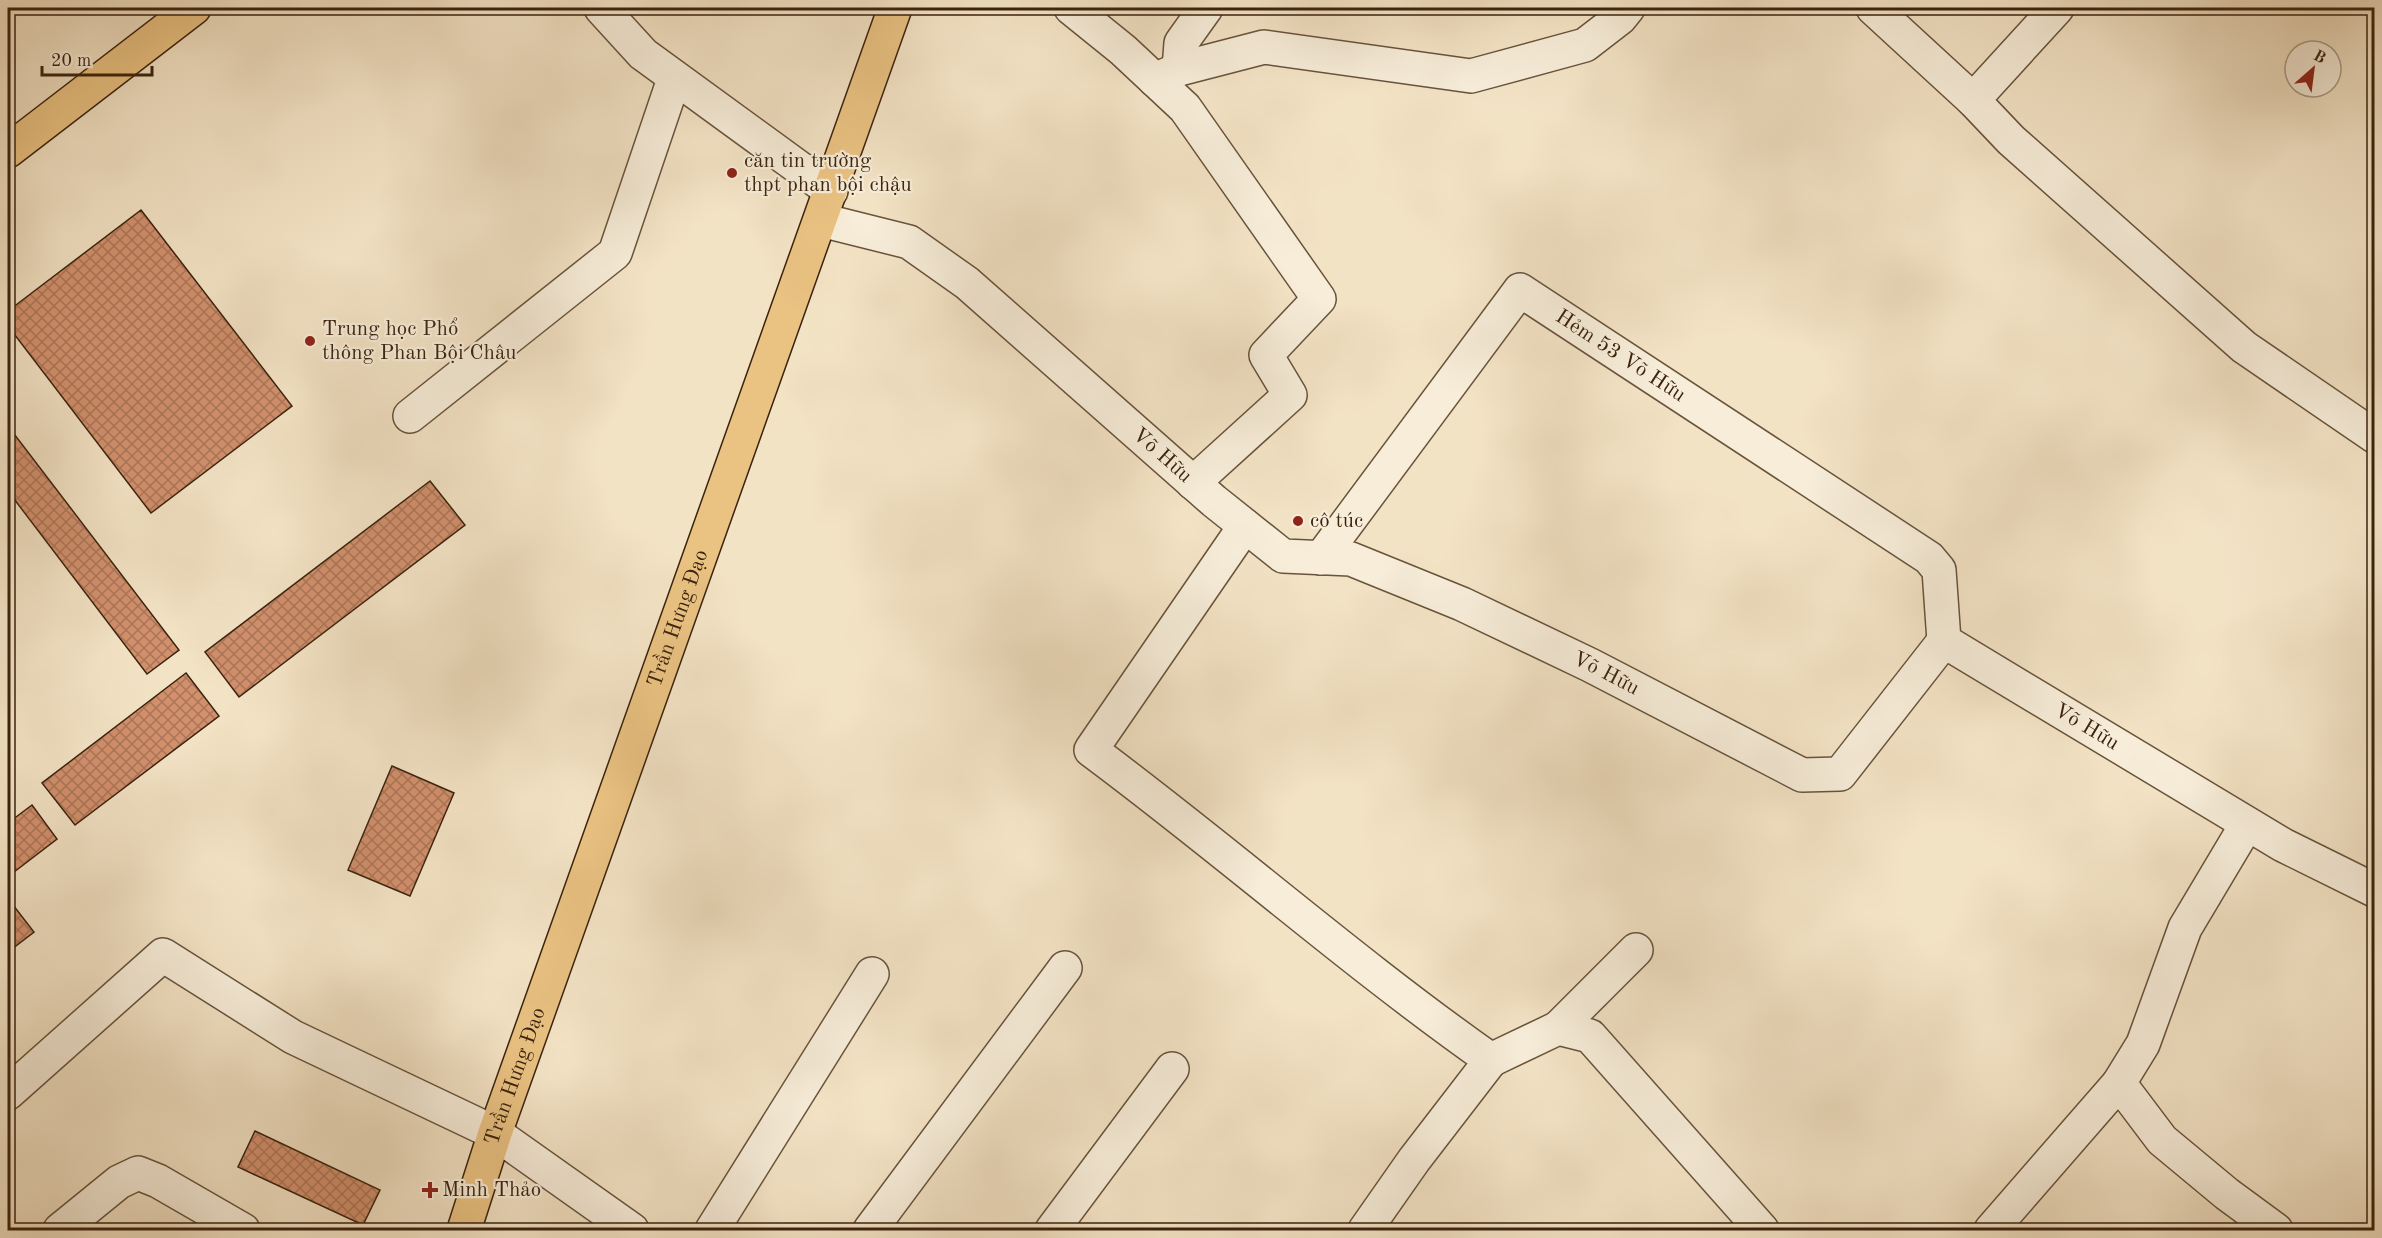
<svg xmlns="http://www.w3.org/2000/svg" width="2382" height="1238" viewBox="0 0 2382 1238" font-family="'Old Standard TT',serif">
  <defs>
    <pattern id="building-cross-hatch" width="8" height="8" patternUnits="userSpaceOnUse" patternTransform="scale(1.5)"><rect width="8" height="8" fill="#d2906d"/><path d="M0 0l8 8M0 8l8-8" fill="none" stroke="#ab7558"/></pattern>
  </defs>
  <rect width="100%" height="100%" fill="#f3e3c5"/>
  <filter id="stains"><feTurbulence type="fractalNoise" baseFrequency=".00333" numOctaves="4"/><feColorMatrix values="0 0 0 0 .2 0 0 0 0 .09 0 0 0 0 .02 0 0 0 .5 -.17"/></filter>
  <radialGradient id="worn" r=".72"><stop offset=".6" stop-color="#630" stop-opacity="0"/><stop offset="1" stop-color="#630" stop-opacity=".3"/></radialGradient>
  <path fill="url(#building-cross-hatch)" stroke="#3a230e" stroke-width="1.5" d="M141,210L292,406L151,513L8,326V311Z
    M8,426L179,650L147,674L8,491Z
    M430,481L465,525L239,697L205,652Z
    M186,673L219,716L75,825L42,783Z
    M392,766L454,793L410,896L348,870Z
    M32,805L57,839L14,872L8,864V823Z
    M13,905L34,932L8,952V909Z
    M255,1131L380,1190L363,1225L238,1167Z"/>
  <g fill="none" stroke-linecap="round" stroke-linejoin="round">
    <defs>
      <g id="minor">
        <path d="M601,8L643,54L831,191"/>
        <path d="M1071,8L1123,50L1185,108L1319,299L1266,355L1290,395L1193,483"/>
        <path d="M1873,8L1973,100"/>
        <path d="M2057,8L1973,100L2011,140L2244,347L2374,436"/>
        <path d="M1179,69L1181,43L1206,8"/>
        <path d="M1155,80L1179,69L1264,47L1471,76L1585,45L1620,18L1628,8"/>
        <path id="s1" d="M821,220L909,242L967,283L1214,501L1283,556L1351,559L1462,604L1590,665L1802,775L1840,774L1944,641L2283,845L2374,890"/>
        <path d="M410,416L615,253L674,79"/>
        <path d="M1245,526L1091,750C1227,851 1353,963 1491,1060L1414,1160L1365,1230"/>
        <path id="s2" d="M1321,558L1520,290L1929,558L1939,570L1944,641"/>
        <path d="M1558,1028L1636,950"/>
        <path d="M1491,1060L1558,1028L1590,1036L1762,1230"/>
        <path d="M2119,1083L2162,1140L2227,1194L2276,1230"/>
        <path d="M8,1093L163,955L293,1037L495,1133L632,1230"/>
        <path d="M60,1230L119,1182L138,1173L158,1181L243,1230"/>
        <path d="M712,1230L872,974"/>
        <path d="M870,1230L1065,968"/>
        <path d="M1052,1230L1172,1069"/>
        <path d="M1991,1230L2119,1083L2143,1044L2185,928L2247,824"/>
      </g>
      <g id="major">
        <path d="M8,151L194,8"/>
        <path id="s3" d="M464,1230L495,1133L895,8"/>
      </g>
    </defs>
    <use href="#minor" stroke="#68533c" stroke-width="36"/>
    <use href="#major" stroke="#3a230e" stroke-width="36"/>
    <use href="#minor" stroke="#f7edd9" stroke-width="33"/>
    <use href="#major" stroke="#eac282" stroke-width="33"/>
  </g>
  <g fill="#8f2418" stroke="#f7edd9" stroke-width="2">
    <circle cx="732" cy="173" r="6"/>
    <circle cx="310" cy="341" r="6"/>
    <circle cx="1298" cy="521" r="6"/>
    <path d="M427 1181h6v6h6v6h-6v6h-6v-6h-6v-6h6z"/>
  </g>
  <g text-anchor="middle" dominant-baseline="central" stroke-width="4.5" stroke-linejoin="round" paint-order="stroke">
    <g font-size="21" fill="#3a230e" stroke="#f7edd9" text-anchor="start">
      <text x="744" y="161">căn tin trường<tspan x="744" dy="24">thpt phan bội chậu</tspan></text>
      <text x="322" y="329">Trung học Phổ<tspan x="322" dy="24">thông Phan Bội Châu</tspan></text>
      <text x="1310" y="521">cô túc</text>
      <text x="442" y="1190">Minh Thảo</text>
    </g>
    <g font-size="21" fill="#3a230e" stroke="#f7edd9">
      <text stroke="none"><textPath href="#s2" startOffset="454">Hẻm 53 Võ Hữu</textPath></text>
      <text stroke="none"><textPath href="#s1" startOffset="422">Võ Hữu</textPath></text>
      <text stroke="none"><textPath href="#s3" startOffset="648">Trần Hưng Đạo</textPath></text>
      <text stroke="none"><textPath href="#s1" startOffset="927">Võ Hữu</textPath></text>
      <text stroke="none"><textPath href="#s1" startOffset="1521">Võ Hữu</textPath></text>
      <text stroke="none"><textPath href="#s3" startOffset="162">Trần Hưng Đạo</textPath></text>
    </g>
  </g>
  <rect width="2382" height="1238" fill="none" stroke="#f3e3c5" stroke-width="30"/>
  <rect x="9" y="9" width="2364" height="1220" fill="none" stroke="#3a230e" stroke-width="3"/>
  <rect x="15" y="15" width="2352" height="1208" fill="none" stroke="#3a230e" stroke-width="1.5"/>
  <g transform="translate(2313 69) rotate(28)"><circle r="28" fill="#f7edd9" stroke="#ab9c88" stroke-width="1.5"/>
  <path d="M0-4.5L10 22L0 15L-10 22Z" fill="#8f2418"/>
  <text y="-9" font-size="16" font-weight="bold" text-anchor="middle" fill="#3a230e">B</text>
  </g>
  <path d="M42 66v9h110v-9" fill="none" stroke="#3a230e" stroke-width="3"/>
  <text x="51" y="66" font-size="18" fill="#3a230e" stroke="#f7edd9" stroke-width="4.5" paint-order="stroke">20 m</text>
  <rect width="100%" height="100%" filter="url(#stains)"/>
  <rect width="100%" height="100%" fill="url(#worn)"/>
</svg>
